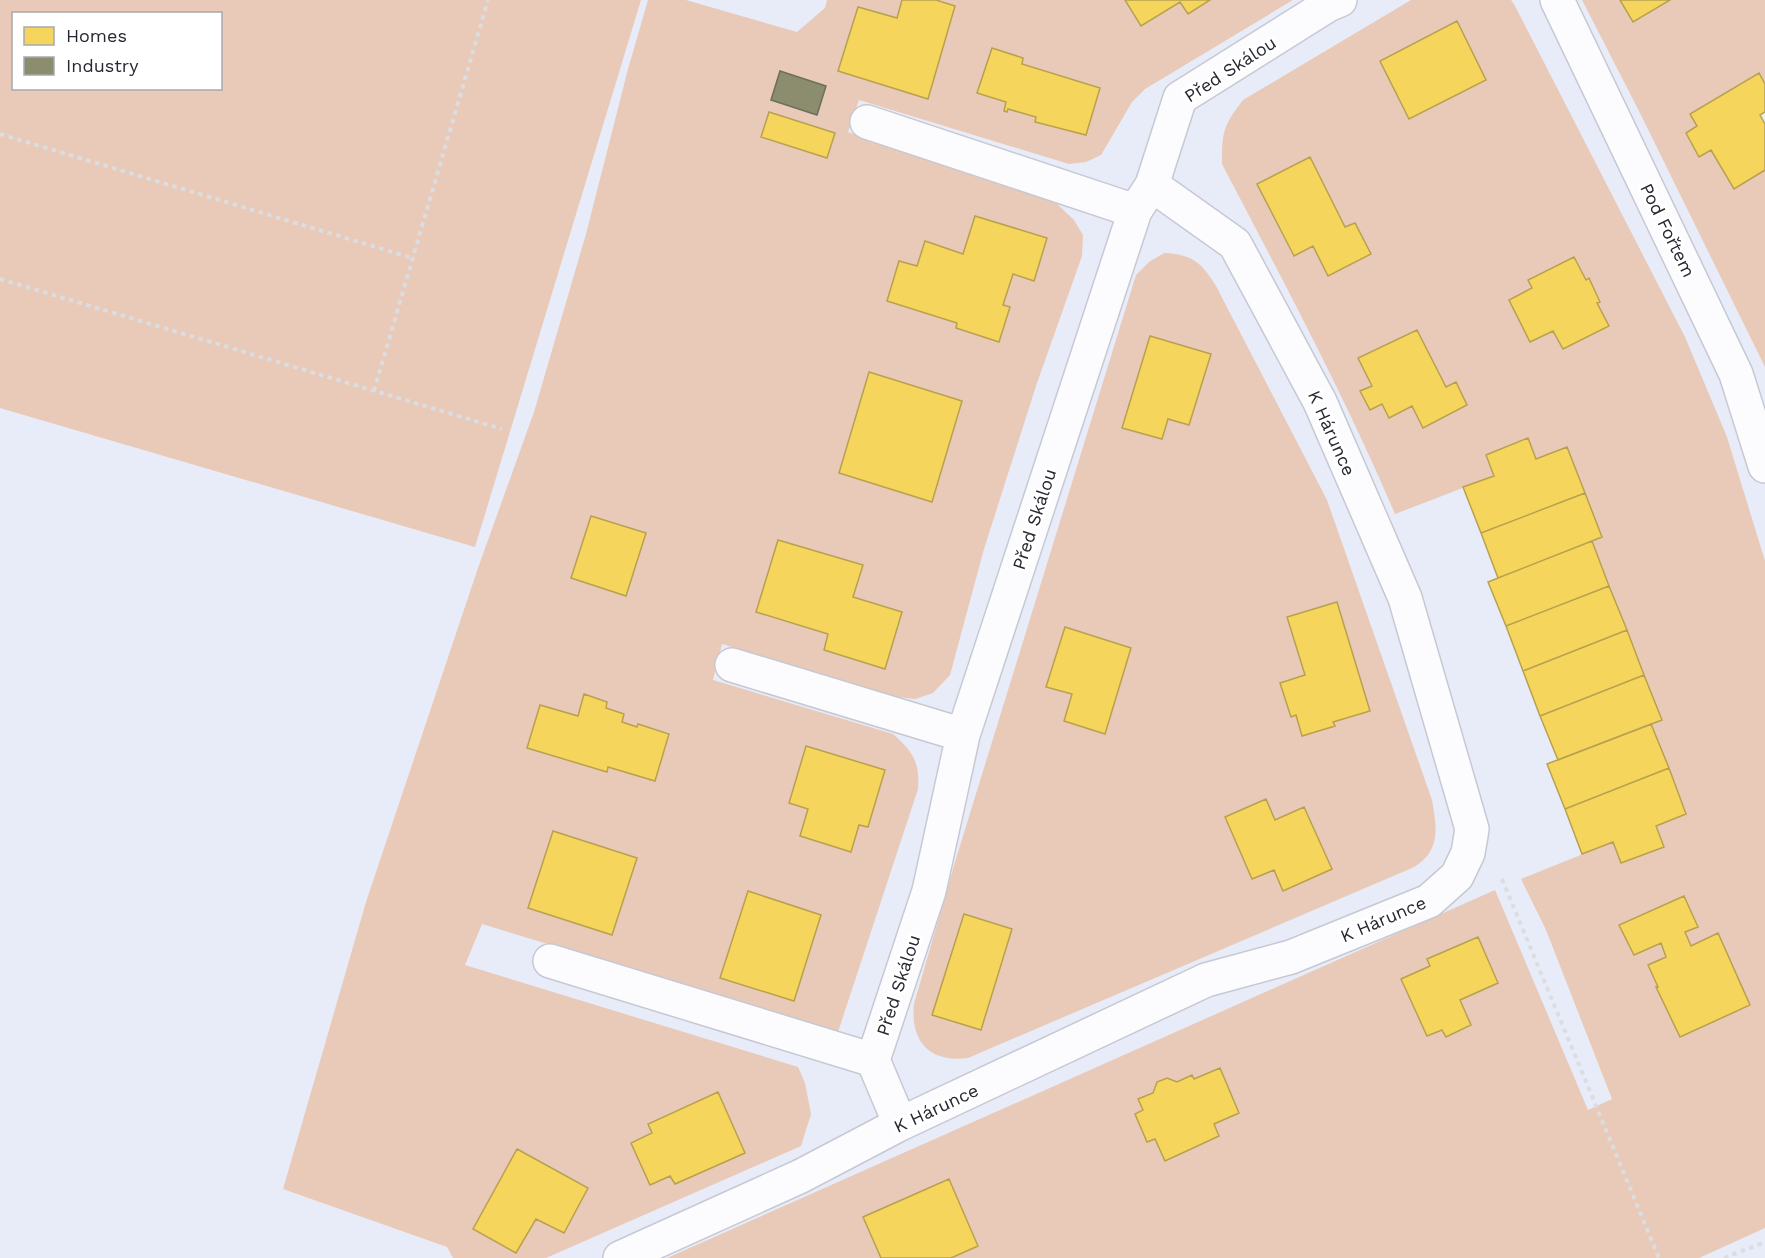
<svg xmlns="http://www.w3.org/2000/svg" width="1765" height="1258" viewBox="0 0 1765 1258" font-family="'Work Sans',sans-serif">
  <rect width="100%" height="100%" fill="#e8ecf8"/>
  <path fill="#e9c9b7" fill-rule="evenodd" d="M0,0H641L475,547L0,408ZM14,14H220V88H14Z
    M648,0H686L797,32L825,8L827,0H902L897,18L858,7L839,71L928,98L955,6L936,0H1125L1141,26L1180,2L1188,14L1210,0H1293L1145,89L1132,102L1101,155L1086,162L1069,164L859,100L848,132L1056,203L1074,220L1083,235L1082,256L1037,383L984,549L950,675L933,693L915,699L897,697L722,644L713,680L893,734C913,752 920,762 918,789L838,1032L482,924L465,965L798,1067L805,1083L811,1114L801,1146L546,1258H453L447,1247L283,1189L366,902L478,568L534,412L586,234L628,69ZM992,49L1023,58L1022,64L1100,88L1086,135L1035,122L1036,117L1008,109L1006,112L1004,110L1006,102L978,93ZM780,71L826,86L817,115L771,100ZM769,112L835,133L827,157L761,137ZM975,216L1047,238L1034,280L1013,274L1003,305L1010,307L999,342L956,328L957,323L887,301L899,261L917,266L925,241L963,254ZM869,373L962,401L932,502L839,473ZM591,516L645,533L571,578ZM778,540L862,565L853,597L902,612L884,669L824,650L828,634L756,612ZM584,694L607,702L606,708L622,722L637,727L639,724L669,733L655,780L608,767L606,772L528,748L540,705L578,716ZM885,770L868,827L859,825L851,851L808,809L789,803ZM648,1124L745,1153L675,1184L670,1176L631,1143L652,1133ZM517,1150L588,1188L564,1233L536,1219L516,1253L473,1229Z
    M1411,0H1511L1514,4L1685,337L1727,437L1765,561V1228L1699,1258H951L978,1245L949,1179L881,1258H667L1495,890L1588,1110L1612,1099L1546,930L1521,879L1613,842L1621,863L1663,847L1656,826L1686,814L1651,724L1661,720L1592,541L1602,537L1567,447L1536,459L1528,438L1486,455L1494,476L1395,514C1344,394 1282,279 1222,164C1222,132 1223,126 1243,100ZM1310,157L1345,227L1355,223L1371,254L1328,275L1313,246L1293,256L1257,184ZM1574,257L1586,280L1589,279L1600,301L1597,303L1609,326L1563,349L1553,331L1530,342L1509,300L1532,288L1528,280ZM1456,383L1467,405L1423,427L1412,406L1389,418L1382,404L1370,410L1360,391L1372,386L1446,387ZM1684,896L1698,926L1685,932L1691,946L1718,933L1749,1005L1666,1007L1648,965L1666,957L1661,943L1634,955L1620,925ZM1478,937L1498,983L1460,1000L1471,1025L1442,1030L1427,1036L1402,979L1430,966L1427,959ZM1191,1075L1219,1137L1165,1160L1155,1139L1147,1142L1135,1115L1143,1110L1138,1099L1153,1093L1157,1082L1167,1078L1177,1082Z
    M1582,0H1620L1633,21L1670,0H1765V84L1758,73L1690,114L1697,126L1686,133L1699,156L1711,150L1734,189L1765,170V367L1638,109Z
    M1164,253C1192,254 1202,263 1216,286L1327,500L1432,800C1437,828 1441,852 1412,868L968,1058C930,1063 910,1042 914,1004L955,862L1136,275L1149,262ZM1150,336L1168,419L1162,439L1122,427ZM1337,602L1370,711L1333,722L1335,726L1302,736L1296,715L1291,717L1281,683L1305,675L1287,617ZM1065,628L1131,648L1072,694L1046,687ZM1266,800L1275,820L1305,808L1332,869L1283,890L1274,870L1252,879L1225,818ZM964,914L1012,929L981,1030L932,1015Z"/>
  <path fill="#f6d55c" stroke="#b7a14f" stroke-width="1.5" d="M902,0H936L955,6L928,99L838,71L858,7L897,18Z
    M1125,0H1210L1188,14L1180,2L1141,26Z
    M1620,0H1670L1633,22Z
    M1457,21L1486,80L1409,119L1380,61Z
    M992,48L1023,58L1022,64L1100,88L1086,135L1035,122L1036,117L1008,109L1007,112L1004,111L1006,102L977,93Z
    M1759,73L1765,84V112L1760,115L1765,124V170L1734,189L1711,150L1699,157L1686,133L1697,126L1690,114Z
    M769,112L835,133L827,158L761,137Z
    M1310,157L1345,227L1355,223L1371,254L1328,276L1313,246L1294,256L1257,184Z
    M975,216L1047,238L1034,281L1013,274L1003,305L1010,307L999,342L956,328L957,323L887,301L899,261L917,266L925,241L963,254Z
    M1574,257L1586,280L1589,278L1600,302L1597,303L1609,326L1563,349L1553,331L1530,342L1509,300L1532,288L1528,280Z
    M1417,330L1446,387L1456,382L1467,405L1423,428L1412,406L1389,418L1382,404L1370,410L1360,391L1372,386L1358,358Z
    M1150,336L1211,354L1189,425L1168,419L1162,439L1122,428Z
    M869,372L962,401L932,502L839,473Z
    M1528,438L1536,459L1567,447L1585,493L1481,533L1463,487L1494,476L1486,455Z
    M1585,493L1602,537L1498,578L1481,533Z
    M591,516L646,533L626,596L571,578Z
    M778,540L863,565L853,597L902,612L885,669L824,650L828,634L756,612Z
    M1592,541L1609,586L1506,626L1488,582Z
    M1609,586L1627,630L1523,671L1506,626Z
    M1337,602L1370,711L1333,722L1335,726L1302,736L1296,715L1291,717L1280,683L1305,675L1287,617Z
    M1065,627L1131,648L1105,734L1064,721L1072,694L1046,687Z
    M1627,630L1644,675L1540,716L1523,671Z
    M1644,675L1662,720L1558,760L1540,716Z
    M584,694L607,702L606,708L624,714L622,722L637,727L638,724L669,734L655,781L608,767L607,772L527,748L540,705L578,716Z
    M1651,724L1669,768L1565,809L1547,764Z
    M806,746L885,770L868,827L859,825L851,852L800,836L808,809L789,803Z
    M1669,768L1686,814L1656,826L1664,847L1621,863L1613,842L1582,854L1565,809Z
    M1266,799L1275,820L1304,807L1332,869L1283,891L1274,870L1252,879L1225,817Z
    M553,831L637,858L612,935L528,908Z
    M748,891L821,915L794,1001L720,978Z
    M1684,896L1698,927L1685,932L1691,946L1718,933L1750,1005L1680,1037L1656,987H1658L1648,965L1666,957L1661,943L1634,955L1619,925Z
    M964,914L1012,929L981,1030L932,1015Z
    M1478,937L1498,983L1460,1000L1471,1025L1446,1037L1442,1030L1427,1036L1401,979L1430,966L1427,959Z
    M1220,1068L1239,1113L1214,1124L1219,1136L1165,1161L1155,1139L1147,1142L1135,1114L1143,1110L1138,1099L1153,1093L1157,1082L1167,1078L1177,1082L1192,1075L1194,1079Z
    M718,1092L745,1153L675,1184L670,1176L650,1185L631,1143L652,1133L648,1124Z
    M517,1149L588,1188L564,1233L536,1219L516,1253L473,1229Z
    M949,1179L978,1246L951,1258H881L863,1217Z"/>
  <path fill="#8c8c6e" stroke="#6d6e5c" stroke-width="1.5" d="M780,71L826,86L817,115L771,100Z"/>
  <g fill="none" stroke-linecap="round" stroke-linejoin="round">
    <defs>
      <path id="street" d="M1557,0L1736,374L1765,466
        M867,122L1135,211
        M732,665L963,735
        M550,961L873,1060
        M900,1124L873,1060L929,891L963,735L1135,211L1152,185L1180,98L1328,5L1340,0
        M620,1258L801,1176L900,1124L1206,980L1291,957L1429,901L1457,876L1468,853L1472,829L1405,598L1320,402L1235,244L1152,185"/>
    </defs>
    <use href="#street" stroke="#c6c9d3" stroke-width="36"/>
    <path stroke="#dbdde0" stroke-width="4" stroke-dasharray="4.5 4.5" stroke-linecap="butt" d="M0,134L412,258
      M0,279L502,429
      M374,391L488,0
      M1502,879L1659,1258
      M1724,1258L1765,1242"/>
    <use href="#street" stroke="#fcfcfe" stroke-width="33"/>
  </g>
  <g text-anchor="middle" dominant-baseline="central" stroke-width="6" stroke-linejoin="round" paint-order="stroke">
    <g font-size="18" fill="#252731" stroke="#fff">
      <text transform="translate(1230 69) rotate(-33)">Před Skálou</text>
      <text transform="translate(1668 230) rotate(64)">Pod Fořtem</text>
      <text transform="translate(1332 433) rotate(66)">K Hárunce</text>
      <text transform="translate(1034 519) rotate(-72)">Před Skálou</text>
      <text transform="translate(1383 919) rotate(-23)">K Hárunce</text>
      <text transform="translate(898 985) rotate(-72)">Před Skálou</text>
      <text transform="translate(936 1108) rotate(-25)">K Hárunce</text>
    </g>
  </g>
  <rect x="12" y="12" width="210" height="78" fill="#ffffff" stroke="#a8a9ad" stroke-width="1.5"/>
  <rect x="24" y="27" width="30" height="18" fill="#f6d55c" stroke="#a8a9ad" stroke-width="1.5"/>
  <text x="66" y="42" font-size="18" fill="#252731">Homes</text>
  <rect x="24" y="57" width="30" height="18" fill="#8c8c6e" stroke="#a8a9ad" stroke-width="1.5"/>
  <text x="66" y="72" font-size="18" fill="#252731">Industry</text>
</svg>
